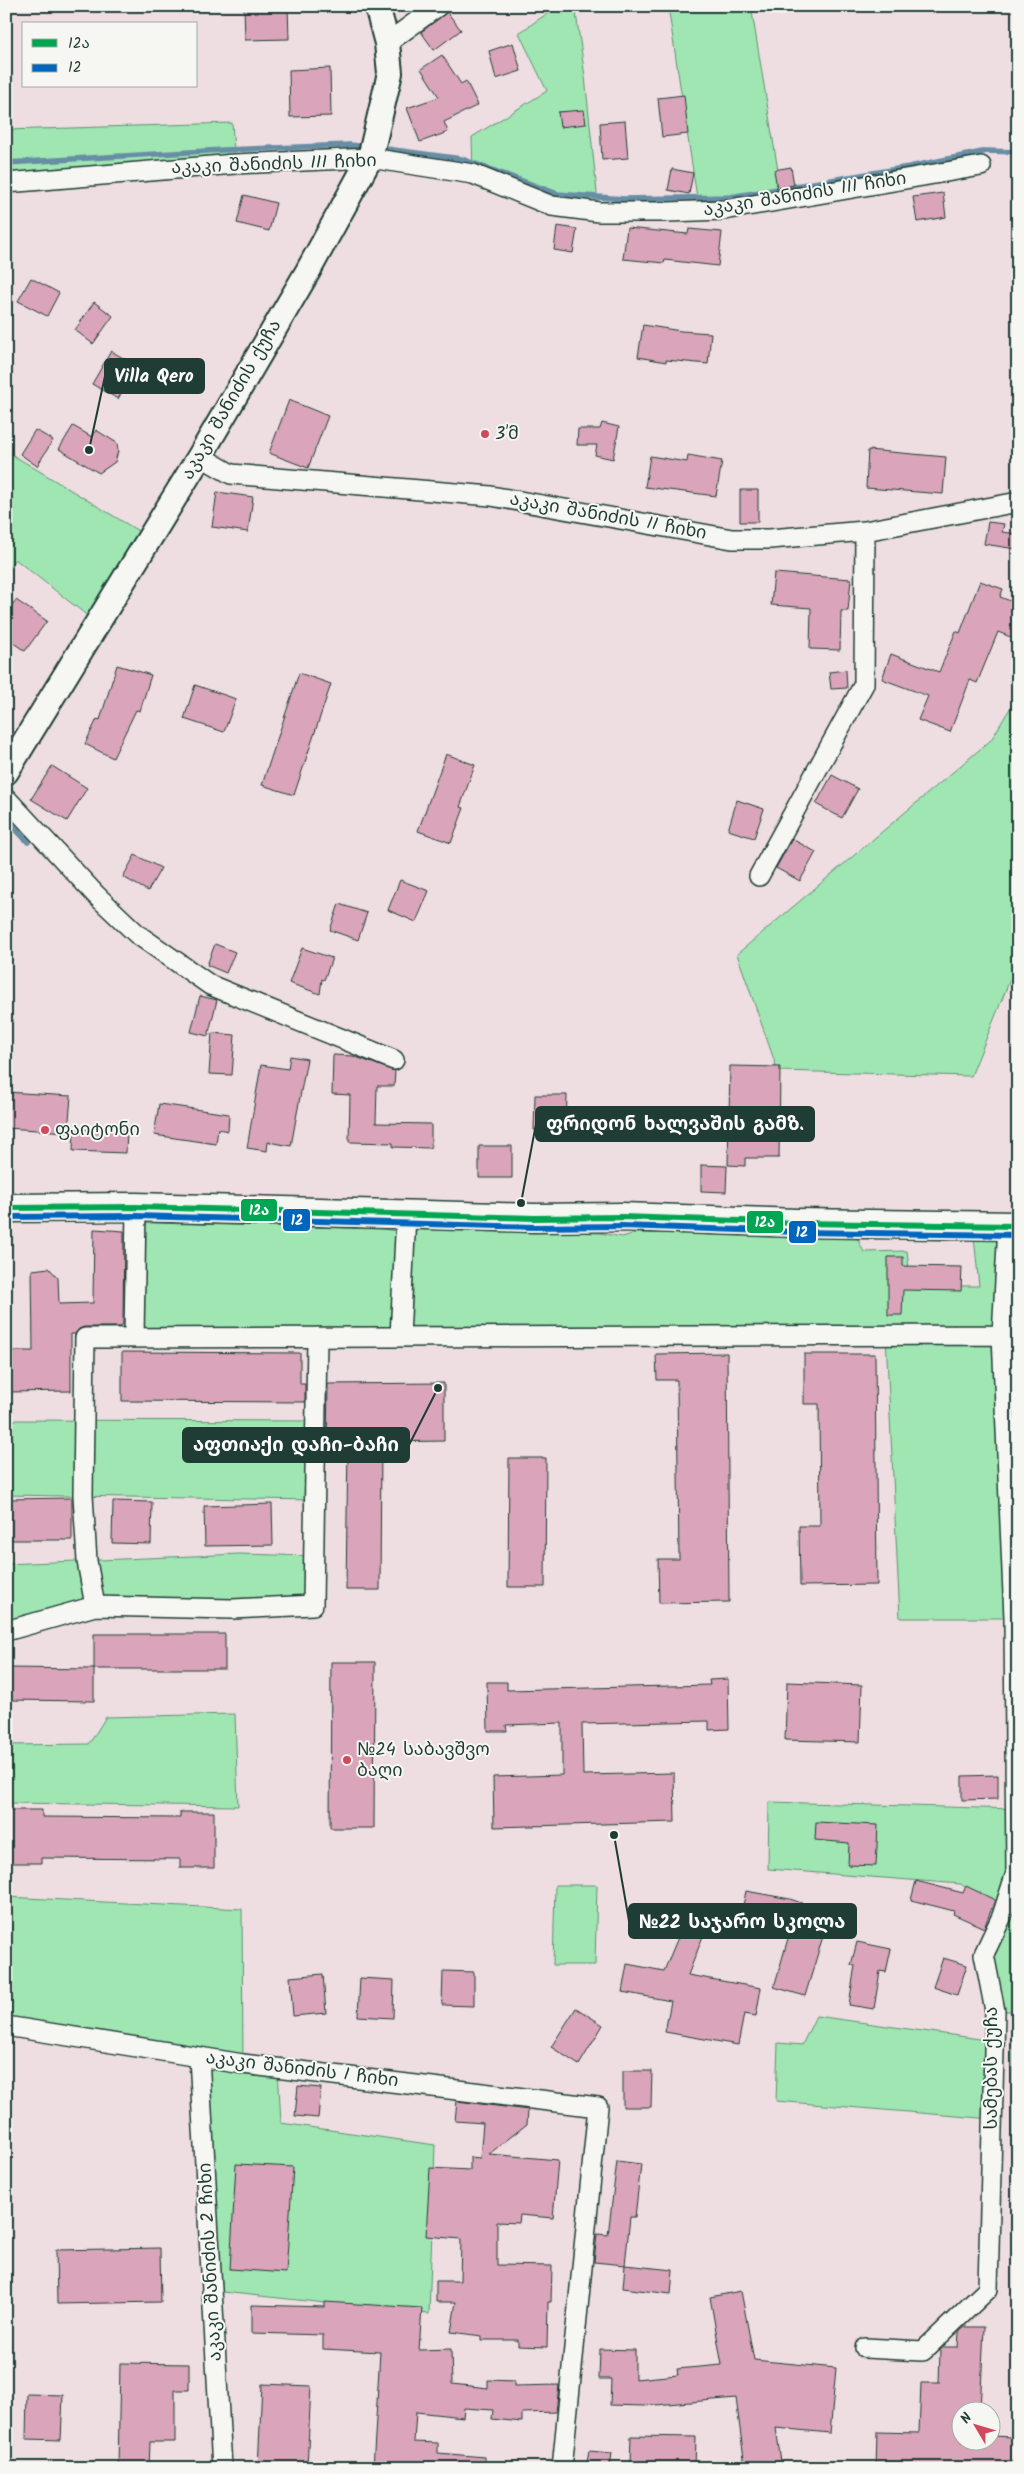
<svg xmlns="http://www.w3.org/2000/svg" width="1024" height="2474" viewBox="0 0 1024 2474" font-family="Kalam,'Noto Sans Georgian',sans-serif">
  <rect width="100%" height="100%" fill="#eedde1"/>
  <filter id="ink" filterUnits="userSpaceOnUse"><feTurbulence type="fractalNoise" baseFrequency=".02" numOctaves="2"/><feDisplacementMap in="SourceGraphic" scale="10" xChannelSelector="R" yChannelSelector="G"/><feConvolveMatrix kernelMatrix="1 2 1 2 8 2 1 2 1" color-interpolation-filters="sRGB"/></filter>
  <g filter="url(#ink)">
    <path fill="#9fe6b2" stroke="#5f9273" d="M558,6H575L585,77L599,212L473,174L472,137L547,91L519,33Z
      M668,6H751L783,201L699,211Z
      M232,123L235,164L6,183V130Z
      M6,451L150,538L98,624L15,559L6,572Z
      M1018,695V960L971,1076L778,1071L737,954L991,740Z
      M153,1223L382,1229L405,1232L425,1228L600,1233L622,1237L636,1233L786,1234L797,1240L806,1235L856,1236L864,1252L907,1251L911,1286H979L974,1237H1007L1002,1335L1018,1336V1469H1008L1014,1618H900L886,1336L134,1338L136,1225Z
      M6,1420L317,1421L315,1500L6,1495Z
      M239,1554L314,1556L313,1605L95,1606L6,1631V1564Z
      M235,1714L238,1806L6,1803V1745L89,1744L106,1717Z
      M769,1802L1015,1809L1002,1916H1018V2011H995L984,1954L1001,1916L961,1884L768,1869Z
      M555,1885H597L595,1965H553Z
      M6,1897L242,1909L243,2064L278,2068L281,2123L435,2145L429,2314L213,2291L199,2057L6,2026Z
      M816,2016L994,2041L992,2119L776,2101L778,2043L802,2045Z
      M1013,2030H1018V2157H1012Z"/>
    <g fill="none" stroke-linecap="round" stroke-linejoin="round">
      <path stroke="#688ea5" stroke-width="5.5" d="M379,148L462,159L558,194L624,199L730,197L909,167L987,151L1018,152
        M6,163L223,150L350,145L367,147
        M6,819L28,842"/>
    </g>
    <path fill="#daa4ba" stroke="#1f3d34" d="M244,6H288L289,39L245,40Z
      M447,12L461,30L434,50L421,32Z
      M513,43L521,71L496,79L489,51Z
      M442,55L461,84L466,81L478,105L444,122L448,132L420,142L407,108L439,97L421,69Z
      M330,68L331,116L290,117L289,70Z
      M684,95L688,134L662,137L658,98Z
      M584,110L586,124L560,127L558,112Z
      M625,121L628,158L602,160L600,123Z
      M791,167L794,185L777,188L774,170Z
      M672,169L693,173L689,194L668,190Z
      M943,193L946,217L917,222L913,197Z
      M244,195L276,203L269,231L237,223Z
      M557,226L577,229L573,253L554,250Z
      M627,228L688,234L689,229L722,232L718,266L665,260L664,263L623,259Z
      M31,278L59,293L47,316L18,301Z
      M94,302L113,316L93,344L75,330Z
      M643,325L681,331L711,333L708,364L666,360V362L638,357Z
      M111,351L137,366L118,399L92,384Z
      M289,400L328,416L308,468L269,453Z
      M602,423L619,427L613,459L595,455L597,445H577L578,429H600Z
      M73,426L92,437L96,430L117,443L118,451L115,462L99,473L59,449Z
      M35,430L53,440L37,466L20,454Z
      M868,450L946,457L943,494L866,488Z
      M688,455L722,461L716,496L645,487L650,456L687,462Z
      M740,490H758V522H740Z
      M217,492L253,497L248,532L212,527Z
      M988,522L1004,524L1002,532L1018,534L1016,549L984,544Z
      M774,573L851,579L848,611H841L840,650L810,649L811,608L771,605Z
      M980,581L1003,589L1000,597L1018,604V640L998,632L977,683L970,680L950,732L918,720L928,696L882,679L891,654L939,672L956,631L960,633Z
      M16,600L47,621L25,651L6,638V613Z
      M117,665L151,675L140,711L136,710L113,758L85,744L97,719L100,720Z
      M846,670L847,688L831,689L829,672Z
      M299,673L331,684L294,795L262,785Z
      M195,685L236,699L224,732L184,719Z
      M446,754L475,765L460,807L464,808L451,843L418,831Z
      M52,766L87,788L67,821L31,799Z
      M832,775L858,789L842,818L816,804Z
      M737,800L764,809L754,838L728,830Z
      M792,839L816,852L800,881L776,868Z
      M135,855L161,868L148,891L123,877Z
      M400,880L429,891L416,922L388,910Z
      M339,904L367,913L358,940L330,930Z
      M215,944L235,952L226,973L207,965Z
      M302,948L332,958L324,980L322,979L320,994L289,983Z
      M200,996L217,1000L208,1036L191,1032Z
      M212,1033L235,1035L232,1075L209,1074Z
      M333,1055L353,1056L395,1071L394,1086H377L376,1123L431,1124V1148L393,1147V1143L349,1142L350,1095L332,1094Z
      M290,1056L307,1059L291,1146L268,1142L267,1151L247,1148L261,1065L288,1069Z
      M730,1066L780,1067L779,1158H745V1166L728,1165Z
      M6,1092L71,1096L68,1132L6,1128Z
      M535,1095H567L566,1131L534,1130Z
      M159,1104L229,1114L228,1131L218,1129L216,1144L154,1135Z
      M74,1129L127,1131L126,1153L73,1151Z
      M479,1146H512V1178H479Z
      M701,1165L727,1166L726,1192L701,1191Z
      M94,1229L124,1231L123,1323L121,1327H84L79,1329L75,1334H71V1391L6,1392V1351H33L32,1270L49,1268L58,1278L59,1304L93,1303Z
      M888,1257H903V1266L962,1267L961,1291L903,1290L902,1315H888Z
      M122,1352L300,1353V1384H305V1402L122,1401Z
      M727,1353L729,1602L659,1603L658,1559H679L677,1380H657L656,1354Z
      M804,1354H875L877,1585L800,1586L799,1526H820L819,1404H804Z
      M444,1383V1441L381,1442L380,1590H346L348,1442L327,1443L328,1384Z
      M509,1458H546L545,1587H508Z
      M72,1498V1540H6V1499Z
      M113,1501L152,1502L151,1544L112,1543Z
      M272,1504L273,1545L205,1546L204,1506Z
      M94,1634H225V1669H94Z
      M331,1662H375L374,1828H330Z
      M6,1668L94,1669V1701L6,1700Z
      M728,1679L729,1729L709,1730V1721L582,1724L583,1775L674,1773L675,1822L494,1827L493,1777L562,1775V1723L506,1725L507,1731H488L487,1682H507V1690L710,1685L709,1680Z
      M787,1682L862,1685L860,1742L785,1740Z
      M998,1775V1799L962,1800V1776Z
      M7,1810H42V1817L180,1818V1812H214V1868H180V1859L41,1858V1863H6Z
      M816,1822L878,1825L876,1866L848,1865L849,1843L815,1840Z
      M916,1881L963,1893L966,1886L995,1900L984,1928L953,1914L954,1911L911,1900Z
      M746,1891L790,1899L830,1913L805,1996L774,1987L789,1935L739,1925Z
      M684,1923L705,1931L688,1975L761,1988L756,2016L744,2014L738,2045L665,2032L671,2001L622,1992L627,1964L664,1971Z
      M857,1942L891,1949L886,1972L880,1971L874,2009L849,2005L855,1965H851Z
      M943,1958L967,1965L957,1995L933,1987Z
      M443,1971L474,1972V2006L442,2005Z
      M323,1974L326,2013L293,2016L290,1977Z
      M360,1978L394,1980L393,2018L358,2016Z
      M576,2008L603,2025L579,2065L551,2047Z
      M623,2071H652L651,2107H623Z
      M298,2086L321,2088L318,2118L295,2116Z
      M457,2101L528,2110L527,2124L489,2154L558,2160L553,2218L520,2215L519,2223L497,2222V2265L552,2266L551,2302H548L547,2347L518,2346V2340H482V2336L451,2332L456,2302H436V2281H460L461,2239L426,2236L430,2168L470,2170V2157L480,2158L483,2123L455,2121Z
      M617,2161L641,2164L635,2217H630L625,2265L594,2262L597,2234L608,2235Z
      M236,2164L293,2167L286,2273L230,2269Z
      M160,2248L161,2302L57,2304L56,2250Z
      M625,2265L673,2270L671,2294L623,2288Z
      M741,2291L754,2360L836,2368L830,2433L776,2428L781,2462L745,2467L736,2398L644,2406L610,2405L611,2379H599L600,2349L635,2350V2379L678,2375L677,2369L722,2365L710,2297Z
      M325,2302L422,2308L419,2350L451,2349L452,2384L488,2388V2380L514,2381V2386L559,2385L556,2412L522,2413V2422L492,2419L493,2410L464,2408L463,2417L416,2412L414,2442L438,2443V2453L484,2457V2468H373L380,2352L323,2349V2335L252,2333V2305L325,2307Z
      M965,2327H984L980,2412H962V2442H992V2436L1012,2437L1011,2468H876L877,2432L919,2433L921,2383H939L940,2350L944,2347H958L959,2332Z
      M120,2363L189,2364V2390H175V2442H150L149,2468H118Z
      M262,2384L311,2386L307,2468H258Z
      M27,2394L63,2395L61,2440L26,2439Z
      M631,2436L696,2437L695,2468L630,2464Z
      M589,2451L612,2453L610,2468H586Z"/>
    <g fill="none" stroke-linecap="round" stroke-linejoin="round">
      <defs>
        <path id="minor" d="M387,43L438,6
          M6,183L235,164L370,158L473,174L552,206L599,212H668L724,210L981,166
          M200,456L231,474L491,496L732,539H770L865,531L1018,502
          M6,798L96,895L137,934L210,985L394,1060
          M759,876L864,684L865,531
          M400,1337L406,1215
          M134,1338L136,1207
          M95,1606L87,1561L83,1495L85,1338L1002,1335
          M6,1631L95,1606L233,1609L313,1605L317,1337
          M6,2026L243,2064L598,2107L562,2468
          M199,2057L222,2468
          M865,2348L923,2351L988,2289L995,2011L984,1954L1002,1916L1016,1873L1014,1618L1002,1335L1008,1226"/>
        <path id="tertiary" d="M6,772L200,456L308,271L370,158L390,73L387,43L377,6"/>
        <path id="primary" d="M6,1208L136,1207L534,1218L622,1217L797,1223L1018,1226"/>
      </defs>
      <use href="#minor" stroke="#1f3d34" stroke-width="22"/>
      <use href="#tertiary" stroke="#1f3d34" stroke-width="28"/>
      <use href="#primary" stroke="#1f3d34" stroke-width="31"/>
      <use href="#minor" stroke="#f6f6f2" stroke-width="19"/>
      <use href="#tertiary" stroke="#f6f6f2" stroke-width="24"/>
      <use href="#primary" stroke="#f6f6f2" stroke-width="28"/>
      <defs>
        <path id="bus-1" d="M6,1208L136,1207L534,1218L622,1217L797,1223L1018,1226"/>
        <path id="bus-2" d="M6,1217L136,1216L534,1227L622,1226L797,1232L1018,1235"/>
      </defs>
      <use href="#bus-1" stroke="#f6f6f2" stroke-width="10"/>
      <use href="#bus-2" stroke="#f6f6f2" stroke-width="10"/>
      <use href="#bus-1" stroke="#00a651" stroke-width="6"/>
      <use href="#bus-2" stroke="#0065bd" stroke-width="6"/>
    </g>
  </g>
  <g fill="#d1495b" stroke="#f6f6f2" stroke-width="2">
    <circle cx="485" cy="434" r="5"/>
    <circle cx="45" cy="1130" r="5"/>
    <circle cx="347" cy="1760" r="5"/>
  </g>
  <g text-anchor="middle" dominant-baseline="central" stroke-width="4" stroke-linejoin="round" paint-order="stroke">
    <g font-size="18" fill="#1f3d34" stroke="#f6f6f2">
      <text transform="translate(274 165) rotate(-2)">აკაკი შანიძის III ჩიხი</text>
      <text transform="translate(805 195) rotate(-9)">აკაკი შანიძის III ჩიხი</text>
      <text transform="translate(232 400) rotate(-60)">აკაკი შანიძის ქუჩა</text>
      <text transform="translate(608 517) rotate(10)">აკაკი შანიძის II ჩიხი</text>
      <text transform="translate(992 2068) rotate(-90)">სამებას ქუჩა</text>
      <text transform="translate(302 2070) rotate(7)">აკაკი შანიძის I ჩიხი</text>
      <text transform="translate(211 2262) rotate(-93)">აკაკი შანიძის 2 ჩიხი</text>
    </g>
    <g font-size="18" fill="#1f3d34" stroke="#f6f6f2" text-anchor="start">
      <text x="495" y="434">3'მ</text>
      <text x="55" y="1130">ფაიტონი</text>
      <text x="357" y="1750">№24 საბავშვო<tspan x="357" dy="21">ბაღი</tspan></text>
    </g>
  </g>
  <path fill="none" stroke="#1f3d34" stroke-width="2" d="M89 450L105 376M521 1203L536 1124M438 1388L409 1445M614 1835L629 1921"/>
  <g fill="#1f3d34" stroke="#f6f6f2" stroke-width="2">
    <circle cx="89" cy="450" r="5"/>
    <circle cx="521" cy="1203" r="5"/>
    <circle cx="438" cy="1388" r="5"/>
    <circle cx="614" cy="1835" r="5"/>
  </g>
  <g fill="#1f3d34" stroke="#1f3d34" stroke-width="2">
    <rect x="105" y="359" width="99" height="34" rx="5"/>
    <rect x="536" y="1107" width="278" height="34" rx="5"/>
    <rect x="183" y="1428" width="226" height="34" rx="5"/>
    <rect x="629" y="1904" width="227" height="34" rx="5"/>
  </g>
  <g font-size="19" text-anchor="middle" font-weight="bold" fill="#fff">
    <text x="154" y="382">Villa Qero</text>
    <text x="675" y="1130">ფრიდონ ხალვაშის გამზ.</text>
    <text x="296" y="1451">აფთიაქი დაჩი-ბაჩი</text>
    <text x="742" y="1928">№22 საჯარო სკოლა</text>
  </g>
  <g stroke="#f6f6f2" stroke-width="2">
    <rect x="240" y="1198" width="38" height="24" rx="5" fill="#00a651"/>
    <rect x="282" y="1208" width="29" height="24" rx="5" fill="#0065bd"/>
    <rect x="746" y="1210" width="38" height="24" rx="5" fill="#00a651"/>
    <rect x="788" y="1220" width="29" height="24" rx="5" fill="#0065bd"/>
  </g>
  <g font-size="14" text-anchor="middle" font-weight="bold" fill="#fff">
    <text x="259" y="1215">12ა</text>
    <text x="297" y="1225">12</text>
    <text x="765" y="1227">12ა</text>
    <text x="802" y="1237">12</text>
  </g>
  <rect width="1024" height="2474" fill="none" stroke="#f6f6f2" stroke-width="25"/>
  <rect x="12" y="12" width="999" height="2449" fill="none" stroke="#1f3d34" stroke-width="2" filter="url(#ink)"/>
  <rect x="22" y="22" width="175" height="65" fill="#f6f6f2" stroke="#a0aca6"/>
  <rect x="32" y="39" width="25" height="8" fill="#00a651" stroke="#a0aca6"/>
  <text x="68" y="48" font-size="15" fill="#1f3d34">12ა</text>
  <rect x="32" y="64" width="25" height="8" fill="#0065bd" stroke="#a0aca6"/>
  <text x="68" y="72" font-size="15" fill="#1f3d34">12</text>
  <g transform="translate(976 2426) rotate(308)"><circle r="24" fill="#f6f6f2" stroke="#a0aca6"/>
  <path d="M0-4L9 19L0 12L-9 19Z" fill="#d1495b"/>
  <text y="-8" font-size="14" font-weight="bold" text-anchor="middle" fill="#1f3d34">N</text>
  </g>
</svg>
